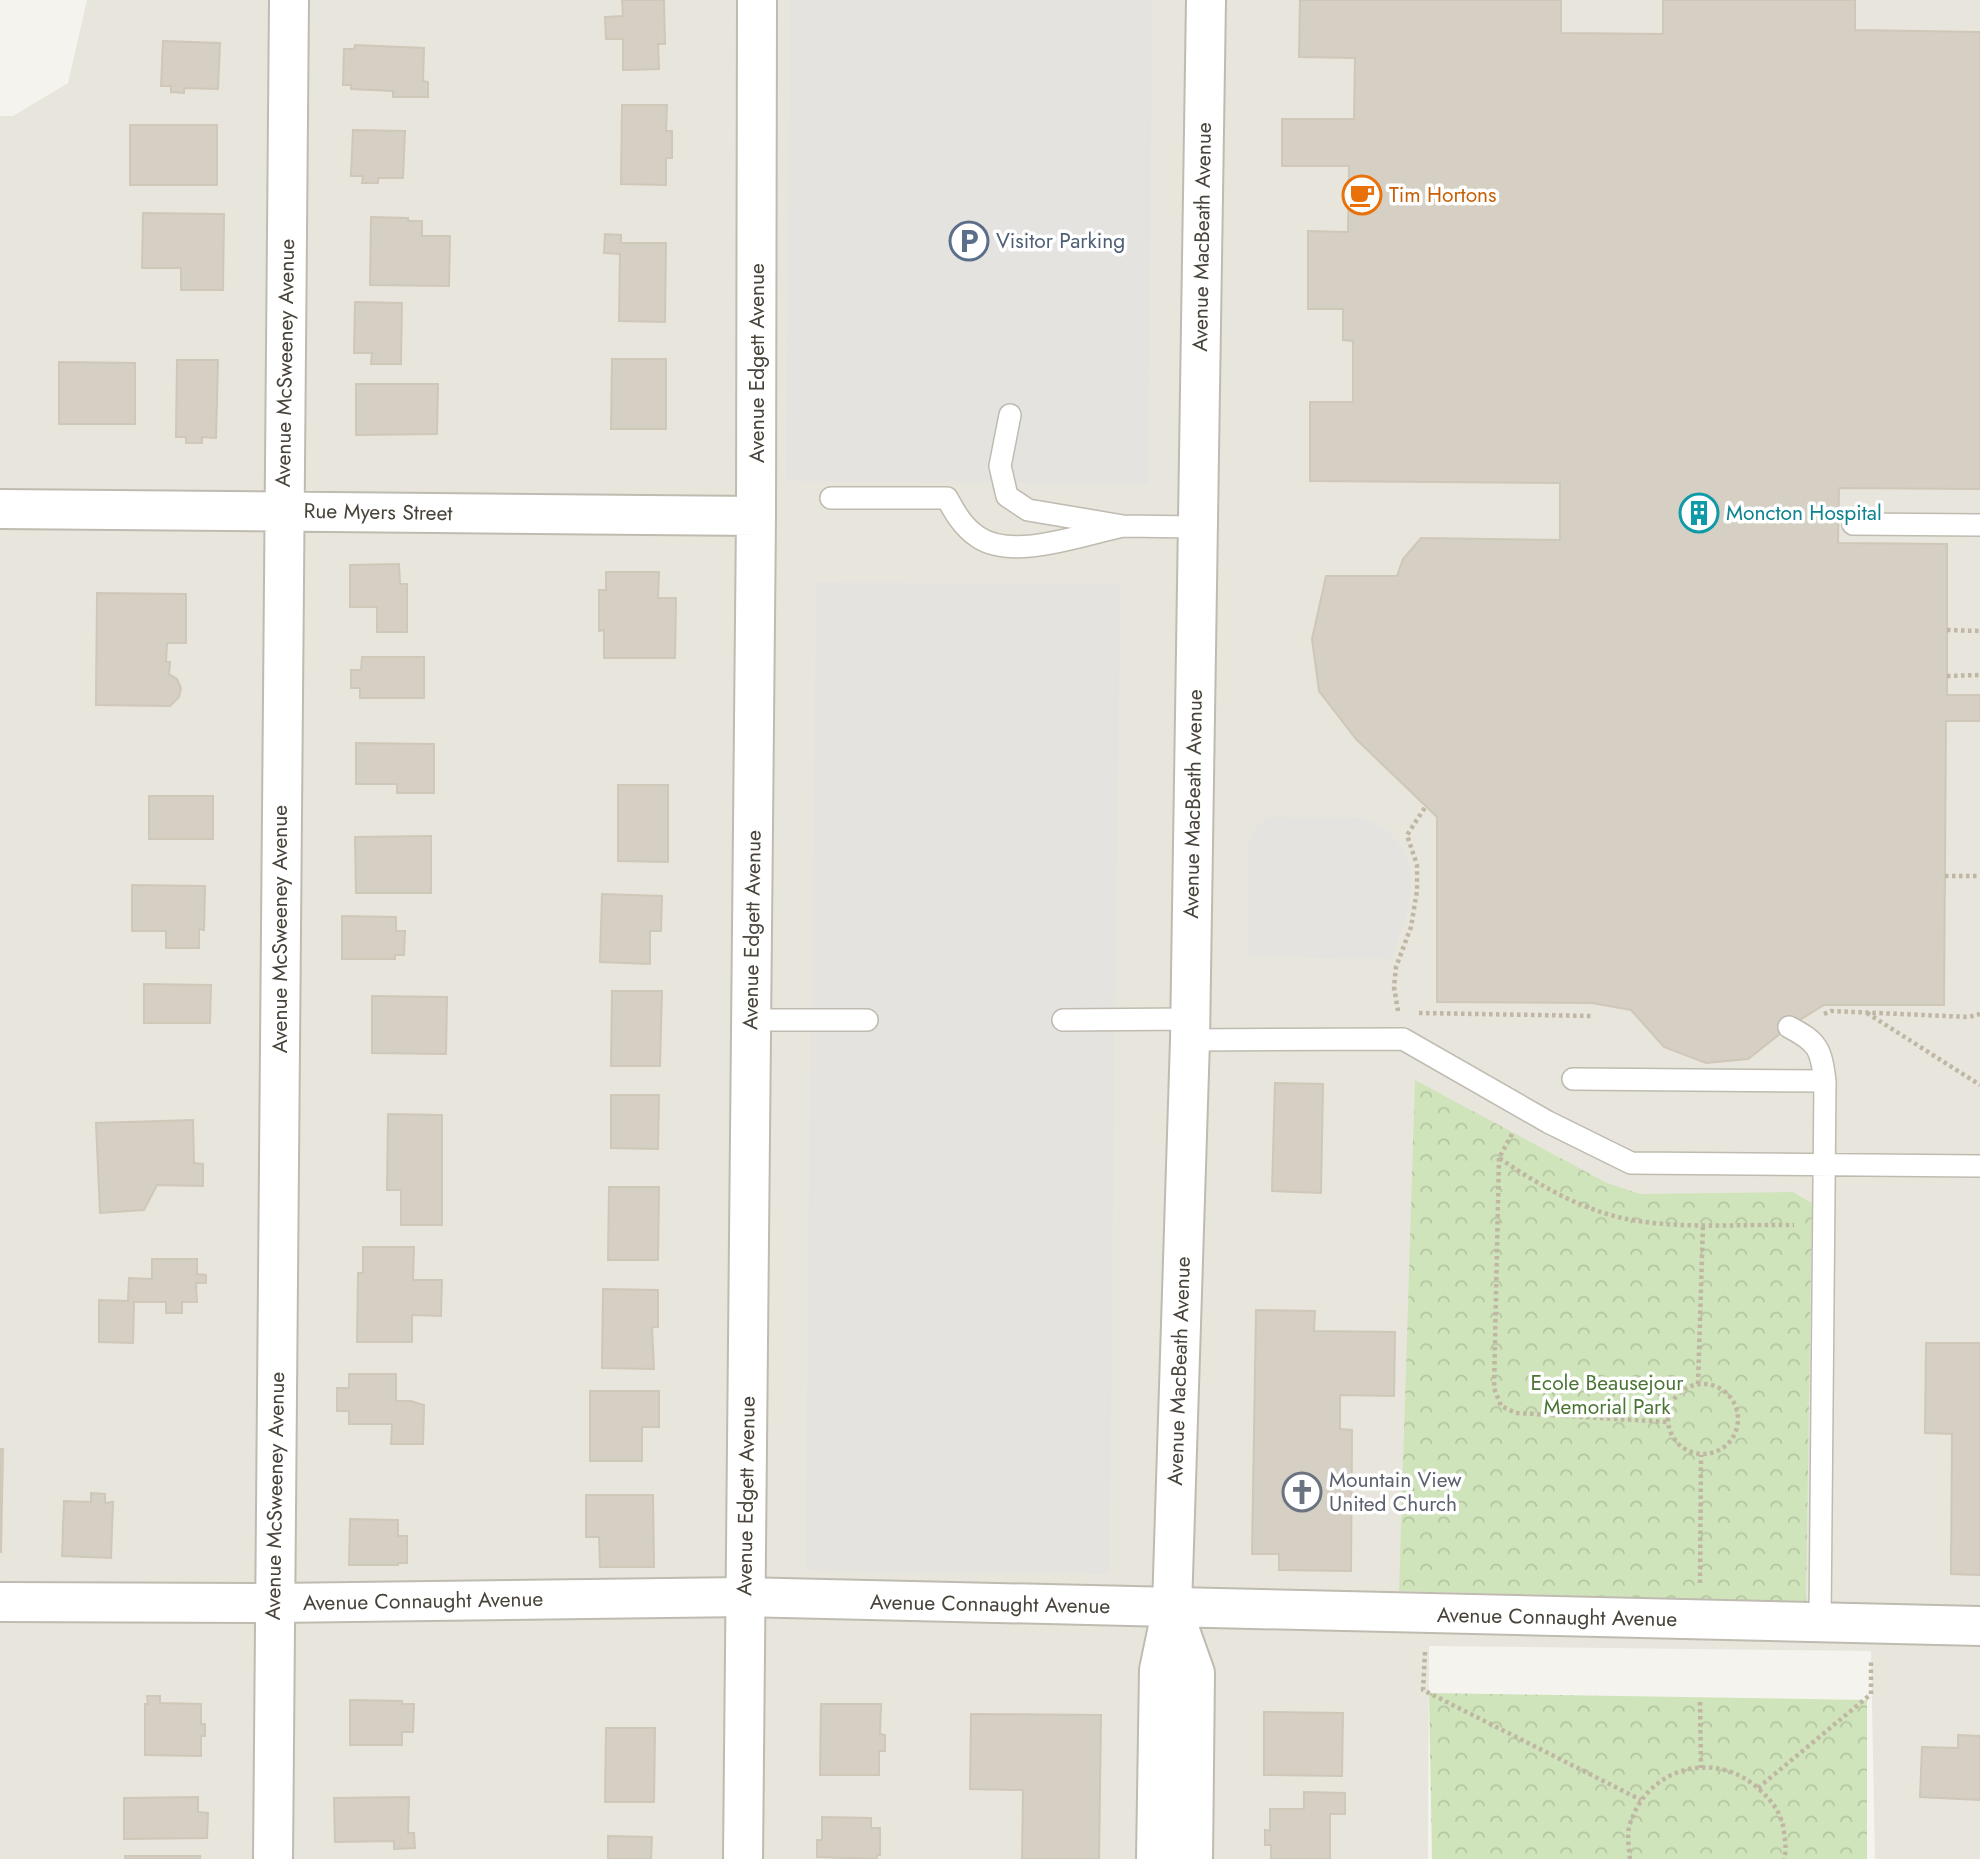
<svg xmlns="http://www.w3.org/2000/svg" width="1980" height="1859" viewBox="0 0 1980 1859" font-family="Jost,sans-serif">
  <defs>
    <pattern id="park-crowns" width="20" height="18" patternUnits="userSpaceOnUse" patternTransform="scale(1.75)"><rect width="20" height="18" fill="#d0e4bb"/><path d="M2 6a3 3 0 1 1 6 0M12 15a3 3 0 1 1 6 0" fill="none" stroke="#b4c5a2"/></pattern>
  </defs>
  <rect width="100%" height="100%" fill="#f5f3ed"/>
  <path fill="#e8e5dc" d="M87,0H1980V1859H1875L1871,1651L1429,1646L1428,1859H0V116H13L68,83Z"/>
  <path fill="url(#park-crowns)" d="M1415,1080L1607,1183L1640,1194L1793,1192L1812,1203L1806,1602L1399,1591Z
    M1429,1693L1867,1700V1859H1432Z"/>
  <path fill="#e4e3e0" d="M790,0H1152L1148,484L786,481Z
    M816,582L1120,585L1109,1574L805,1570Z
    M1267,817L1364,818L1385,829L1404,849L1412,877L1409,907L1391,959L1248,957V844L1254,829Z"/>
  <path fill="#d5cfc4" stroke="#cfc7b8" stroke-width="2" d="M622,0H664L665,44H658L659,69L623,70V39H606L605,17L623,16Z
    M1300,0H1561V33L1663,34V0H1855V30L1980,32V489L1839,488L1838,543L1947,544V695H1980V721H1946L1944,1005H1824L1790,1026L1748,1059L1706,1063L1664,1047L1631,1010L1592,1003L1437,1002V817L1356,739L1319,691L1312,639L1326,576H1397L1403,559L1421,538L1560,540V483L1310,481V402H1353V341L1343,340V309H1308V231L1348,232L1349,166H1282V119H1354L1355,58L1299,57Z
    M163,41L220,43L218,89L184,88V93L171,92V86H161Z
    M355,45L424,48L423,81L428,82V97H393V91L351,89V85H343L344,49H354Z
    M622,105H667L666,131H672V158H666V185L621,184Z
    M130,125H217V185H130Z
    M353,130L405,131L403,178H378V183H362L363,176H351Z
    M143,213L224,214L223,290H181V268H142Z
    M371,217L408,218V221H422V236H450L449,286L370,285Z
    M605,234L621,235V243H666L665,322L619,321L620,254L604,253Z
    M355,302L402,303L401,364H371L372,353H354Z
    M612,359H666V429H611Z
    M177,360H218L216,438L202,437V443H186V437H176Z
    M59,362L135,363V424H59Z
    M356,384H438L437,434L356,435Z
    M399,564L400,584H407V632H377V607H350V565Z
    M606,572H659L658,598H676L675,658H604V630L599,631V590H606Z
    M97,593L186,594V643H167L166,662H170L169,674L177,679L181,688L179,697L170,706L96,705Z
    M362,657H424V698H360V688H351V670H361Z
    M356,743L434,744V793H397V784H356Z
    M618,785H668V862L618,861Z
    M149,796H213V839H149Z
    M431,836V893H356L355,837Z
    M132,885L205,886L204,930L199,929V948H166V931H132Z
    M602,894L662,896L661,931H650V964L600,962Z
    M342,916L396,917V931H405L404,955H395V959H342Z
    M144,984L211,985L210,1023H144Z
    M612,991H662L660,1066H611Z
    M372,996L447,997L446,1054L372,1053Z
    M1275,1083L1323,1084L1321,1193L1272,1191Z
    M611,1095H659L658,1149L611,1148Z
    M388,1114L442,1115V1225H401V1190H387Z
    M193,1120L194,1163L203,1164V1186L157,1185L144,1210L100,1213L96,1123Z
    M609,1187H659L658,1260H608Z
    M363,1247H414L413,1280H442L441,1316L412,1315V1342H357L358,1273H363Z
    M152,1259H197V1274L206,1275V1283H196L197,1302H182V1313H166V1302H134L133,1343L99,1342V1300L128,1301L129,1278L152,1279Z
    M603,1289L658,1290V1327H652L654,1369L602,1368Z
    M1256,1310L1315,1311L1314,1331L1395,1332L1394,1396L1340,1395V1429L1352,1430L1351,1571L1279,1570V1554H1252Z
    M1926,1343H1980V1575L1951,1574L1952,1434L1925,1433Z
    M349,1374H396V1401H411L424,1405L423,1444H391L392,1424H349V1411H337V1388H349Z
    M590,1391H659V1427H642V1461H590Z
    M0,1449H3L1,1552H0Z
    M91,1493L105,1494V1503L113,1502L111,1558L62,1556L64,1501L91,1502Z
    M586,1495H653L654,1567H600L599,1537H586Z
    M350,1519L398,1520V1536H407V1563H398V1565H349Z
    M147,1696H160V1703L201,1704V1724H205V1736H201V1756L145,1755V1704H148Z
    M350,1700L402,1701V1704H414L413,1732H402V1745H350Z
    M821,1704H881L880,1734L885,1735V1751H879V1775H820Z
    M1264,1712L1343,1713L1342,1776L1264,1775Z
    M971,1714L1101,1715L1099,1859H1022L1023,1790L970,1789Z
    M606,1728H655L654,1802H605Z
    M1958,1735L1980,1736V1800L1920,1797L1922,1747L1958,1748Z
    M1304,1792L1345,1793V1814H1330V1859H1271V1845H1265V1830L1270,1831V1809H1304Z
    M198,1797V1812L208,1813L207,1838L124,1839V1798Z
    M409,1797L408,1833H414L415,1848L394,1849V1841L335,1842L334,1798Z
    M822,1817L871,1818V1828H880V1855H877V1859L817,1857V1840H822Z
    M608,1836L652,1837L651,1859H608Z
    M125,1856H200V1859H125Z"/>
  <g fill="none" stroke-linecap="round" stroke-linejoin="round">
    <defs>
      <path id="service" d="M1010,415L1000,466L1007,496L1028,510L1123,526L1197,527
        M831,498H947C955,513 963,527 978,537C1013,561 1084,534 1123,526
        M1853,524L1980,525
        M751,1020H867
        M1063,1020L1190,1019
        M1789,1027C1818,1042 1821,1049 1825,1081L1820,1622
        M1190,1040L1403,1039L1548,1122L1631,1163L1980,1166
        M1573,1079L1825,1081"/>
      <path id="minor" d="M0,509L756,516
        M1172,1608L1190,1040L1206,0
        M273,1859L289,0
        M743,1859L756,516L757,0"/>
      <path id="tertiary" d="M0,1602L274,1603L745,1597L1980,1626
        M1172,1608L1195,1673L1193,1859
        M1156,1859L1159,1670L1172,1608"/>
    </defs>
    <use href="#service" stroke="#bfbbb0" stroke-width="24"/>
    <use href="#minor" stroke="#bfbbb0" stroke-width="42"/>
    <use href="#tertiary" stroke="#bfbbb0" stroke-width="42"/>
    <path stroke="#bfb6a3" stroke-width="4.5" stroke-dasharray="3.5 3.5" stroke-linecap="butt" d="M1947,630L1980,631
      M1947,676L1980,675
      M1945,876H1980
      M1398,1011L1394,987L1396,967L1411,927L1417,891V865L1407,835L1426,806
      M1419,1013L1593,1016
      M1867,1013L1980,1085
      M1824,1014L1831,1011L1969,1017L1980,1014
      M1512,1134L1499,1158C1536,1183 1574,1206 1618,1217C1670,1230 1739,1224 1794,1225
      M1499,1158L1494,1388L1501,1406L1516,1413L1668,1422
      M1668 1419a35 35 0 1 1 70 0a35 35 0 1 1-70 0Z
      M1698,1384L1703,1224
      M1700,1583L1701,1455
      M1425,1652L1423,1690L1641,1800
      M1700,1702L1701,1768
      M1758,1788L1871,1694V1660
      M1630,1859C1629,1849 1627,1836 1629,1827C1646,1766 1717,1748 1761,1791C1774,1803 1782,1815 1784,1832C1785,1841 1787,1850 1784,1859"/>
    <use href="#service" stroke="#fff" stroke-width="21"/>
    <use href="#minor" stroke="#fff" stroke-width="38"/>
    <use href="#tertiary" stroke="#fff" stroke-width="38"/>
  </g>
  <defs>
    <symbol id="cafe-ring" viewBox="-11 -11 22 22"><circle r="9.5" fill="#fff" stroke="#e8710a" stroke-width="1.5"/><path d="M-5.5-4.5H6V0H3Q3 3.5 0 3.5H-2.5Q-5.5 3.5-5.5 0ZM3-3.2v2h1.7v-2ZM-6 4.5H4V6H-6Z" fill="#e8710a"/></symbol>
    <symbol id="parking-ring" viewBox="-11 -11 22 22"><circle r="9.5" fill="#fff" stroke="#5c6f8a" stroke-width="1.5"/><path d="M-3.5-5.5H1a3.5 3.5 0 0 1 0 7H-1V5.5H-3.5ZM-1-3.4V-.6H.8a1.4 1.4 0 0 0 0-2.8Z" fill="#5c6f8a"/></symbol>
    <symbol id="building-ring" viewBox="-11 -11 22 22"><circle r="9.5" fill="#fff" stroke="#0f9aa8" stroke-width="1.5"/><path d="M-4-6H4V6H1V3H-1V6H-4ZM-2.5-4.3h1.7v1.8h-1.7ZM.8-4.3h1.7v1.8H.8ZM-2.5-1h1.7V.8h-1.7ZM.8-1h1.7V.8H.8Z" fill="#0f9aa8"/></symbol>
    <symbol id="church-ring" viewBox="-11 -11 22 22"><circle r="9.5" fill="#fff" stroke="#6b7280" stroke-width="1.5"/><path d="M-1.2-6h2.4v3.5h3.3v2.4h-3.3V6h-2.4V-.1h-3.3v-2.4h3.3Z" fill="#6b7280"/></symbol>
  </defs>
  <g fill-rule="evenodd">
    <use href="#cafe-ring" x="1340" y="173" width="44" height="44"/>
    <use href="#parking-ring" x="947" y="219" width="44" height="44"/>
    <use href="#building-ring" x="1677" y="491" width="44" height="44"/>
    <use href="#church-ring" x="1280" y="1470" width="44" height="44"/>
  </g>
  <g text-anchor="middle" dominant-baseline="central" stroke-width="7" stroke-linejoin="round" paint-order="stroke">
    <g font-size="21" fill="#c56008" stroke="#fff" text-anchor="start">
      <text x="1389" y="195">Tim Hortons</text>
    </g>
    <g font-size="21" fill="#49443b" stroke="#fff">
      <text transform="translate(1202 237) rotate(-89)">Avenue MacBeath Avenue</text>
      <text transform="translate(285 363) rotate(-89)">Avenue McSweeney Avenue</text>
      <text transform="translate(757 363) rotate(-90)">Avenue Edgett Avenue</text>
      <text transform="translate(378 512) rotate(1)">Rue Myers Street</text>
      <text transform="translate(1193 804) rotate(-89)">Avenue MacBeath Avenue</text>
      <text transform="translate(280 929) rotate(-90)">Avenue McSweeney Avenue</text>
      <text transform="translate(752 930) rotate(-89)">Avenue Edgett Avenue</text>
      <text transform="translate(1179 1371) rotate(-88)">Avenue MacBeath Avenue</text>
      <text transform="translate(275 1496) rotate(-89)">Avenue McSweeney Avenue</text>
      <text transform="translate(746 1496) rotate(-89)">Avenue Edgett Avenue</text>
      <text transform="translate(423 1601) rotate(-1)">Avenue Connaught Avenue</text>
      <text transform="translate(990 1604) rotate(1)">Avenue Connaught Avenue</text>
      <text transform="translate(1557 1617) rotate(1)">Avenue Connaught Avenue</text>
    </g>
    <g font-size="21" fill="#4e5e75" stroke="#fff" text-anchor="start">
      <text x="996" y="241">Visitor Parking</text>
    </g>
    <g font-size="21" fill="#0d838f" stroke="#fff" text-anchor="start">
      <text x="1726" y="513">Moncton Hospital</text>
    </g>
    <g font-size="21" fill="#4a7534" stroke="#fff">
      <text x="1607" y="1383">Ecole Beausejour<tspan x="1607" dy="24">Memorial Park</tspan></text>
    </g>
    <g font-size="21" fill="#5b616d" stroke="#fff" text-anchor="start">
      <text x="1329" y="1480">Mountain View<tspan x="1329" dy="24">United Church</tspan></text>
    </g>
  </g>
</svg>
